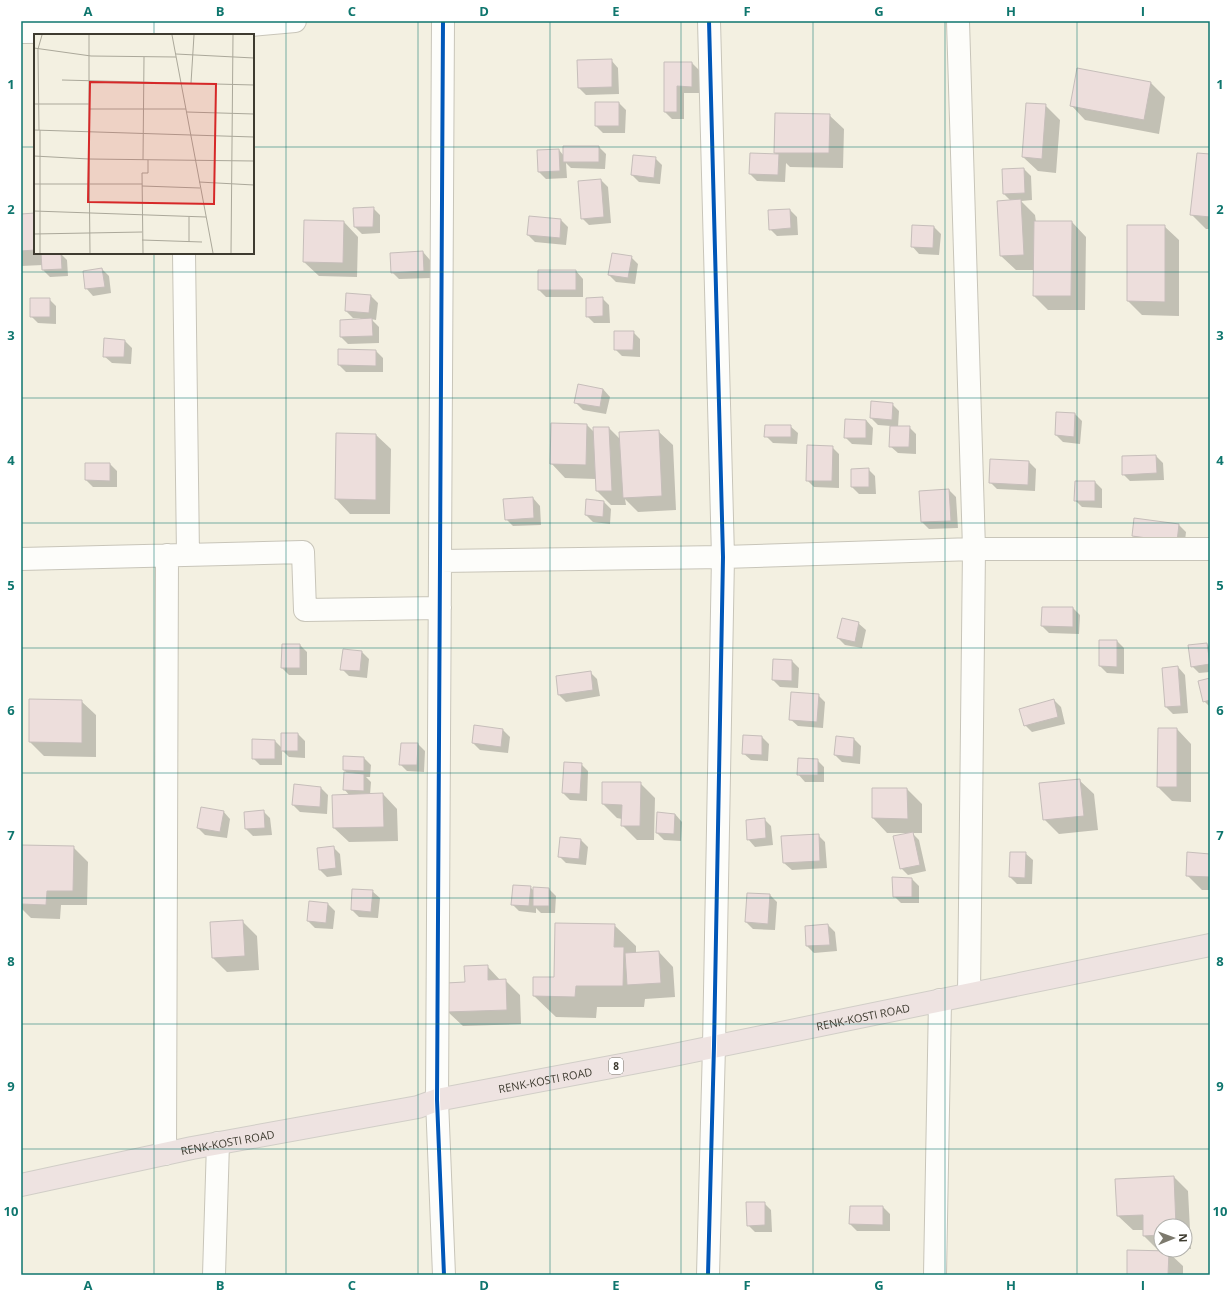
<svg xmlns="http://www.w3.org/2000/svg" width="1231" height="1296" viewBox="0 0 1231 1296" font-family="'Open Sans',sans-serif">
  <rect width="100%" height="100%" fill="#f3f0e1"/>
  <path fill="#0003" d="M611,60L618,68L619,94L586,95L579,88Z
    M665,63H692L699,70V93H684V119H672L665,112Z
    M1151,83L1165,97L1159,134L1085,120L1071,105Z
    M619,103L626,110L625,133H603L596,126Z
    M1045,105L1060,120L1056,173L1038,171L1023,157Z
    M829,115L844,129L843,168L790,167L786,163L785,182L757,181L750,174L777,155L775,153Z
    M599,147L606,154L605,169L571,168L566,163L567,178L546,179L539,172L559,150L564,156Z
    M1210,155V229H1206L1191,214Z
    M655,158L662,165L660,184L639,182L632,175Z
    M1024,169L1031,176L1032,200L1021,201L1035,215L1036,222H1072L1086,237L1085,310H1048L1034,296V270H1016L1001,256L1011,201L1004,194Z
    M601,180L608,187L611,223L589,225L582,218Z
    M373,208L380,215V233L362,234L355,227Z
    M790,210L797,217L798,235L777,236L770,229Z
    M35,214V253H60L67,260L68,276L50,277L43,270V265L21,266V215Z
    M561,220L568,227L566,245L535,242L528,235Z
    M344,222L358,237L357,277L319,276L304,262Z
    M1164,226L1179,240V316L1142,315L1128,301Z
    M934,227L941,234L939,255L919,254L912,246Z
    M423,252L430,260L431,278L399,279L392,272Z
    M631,257L638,264L635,284L616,282L609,275Z
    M102,269L109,276L111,293L93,296L86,288Z
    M576,271L583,279V297H546L539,290Z
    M371,296L378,303L376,320L371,319L379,327V343L348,344L341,337L361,318H353L346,311Z
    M602,298L609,305L610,323H594L587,316Z
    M49,299L56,306V324L38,323L31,316Z
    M633,332L640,339V357L622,356L615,349Z
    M125,341L132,348L131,364L112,363L104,356Z
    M339,350L376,351L383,358V372H346L339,365Z
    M603,389L610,397L606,414L583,410L576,403Z
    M892,404L899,411L898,427H909L916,434V454L898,453L890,446L891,426L878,425L871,418Z
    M1057,413L1075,414L1082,421L1080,444L1063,442L1056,435Z
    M846,420H866L873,428L872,445L852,444L845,437Z
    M587,425L595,433L609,428L620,439L658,431L673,445L676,510L638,512L625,499L626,505H611L597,491L596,479L565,478L551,463Z
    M790,426L798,433L797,444L773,443L766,436Z
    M337,434L376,435L391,449L390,514H350L336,499Z
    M832,447L839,454V488L814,487L807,480Z
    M1156,456L1163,463L1164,480L1130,481L1123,474Z
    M1029,462L1036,469L1035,491L997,489L990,482Z
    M110,464L117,471V487H93L86,480Z
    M868,469L875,476L876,494H859L852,487V470Z
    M1095,482L1102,489V508L1082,507L1075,500Z
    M949,490L956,497L958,528L929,529L922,522Z
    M533,498L540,506L541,525L513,526L506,519Z
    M604,502L611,509L610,524L593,522L586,515Z
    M1179,525L1186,532L1184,549L1140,543L1133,536Z
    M1073,608L1080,615L1079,634L1049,633L1042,626Z
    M858,623L866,630L862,648L845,645L838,638Z
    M1117,641L1124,648V674L1107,673L1100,666Z
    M1207,644L1210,647V672L1199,673L1192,666Z
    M283,645H300L307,652V675H289L282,668Z
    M362,652L369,659L367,678L349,676L342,669Z
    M774,660L792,661L799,668L798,688L780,687L773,680Z
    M1178,667L1185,675L1188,713L1173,714L1166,707Z
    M590,672L597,679L600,696L566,702L559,695Z
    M1210,679V707L1204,701Z
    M818,695L825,702L823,728L798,726L790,719Z
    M1054,700L1061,707L1065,724L1032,732L1025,725Z
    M81,701L96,715V757L44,756L30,742Z
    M475,726L503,730L510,737L508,753L480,750L473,743Z
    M1177,729L1191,744V802L1172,801L1158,787Z
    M282,734H298L305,741V758L289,757L282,750V765H260L253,758L275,741L282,748Z
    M762,737L769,744L768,761L751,760L743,753Z
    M854,739L861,746L860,764L842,762L835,755Z
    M402,744H418L425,751L424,772L407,771L400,764Z
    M364,758L371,765L370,777H366L371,782L370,795L383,794L397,809L398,841L349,842L334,828L350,796L344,789L348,774L344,770Z
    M817,760L824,767V782H805L798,774Z
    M581,764L588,771L587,801L570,800L563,793Z
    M1079,780L1094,794L1098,830L1059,834L1044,819Z
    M640,783L655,798L654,840H637L622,825V819L617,818L603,804Z
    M295,785L321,788L328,795L327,814L300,812L293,805Z
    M873,789H907L922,804V833H912L919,840L926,871L908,875L901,868L910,833H887L873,818Z
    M223,811L230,819L227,838L205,835L198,828Z
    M263,811L270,818L272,835L253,836L246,829L245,813Z
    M675,814L682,822L681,841L664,840L657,833Z
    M764,819L771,826L773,845L755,847L748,839Z
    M818,835L825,842L827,868L792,870L784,863L783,837Z
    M581,840L588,847L586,865L566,863L559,856Z
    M21,846L73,847L88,862L87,905H61L60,919L31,918L21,908Z
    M333,847L340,854L342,875L327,877L320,870Z
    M1025,853L1033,860L1032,884H1017L1010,877Z
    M1210,855V890H1202L1187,875Z
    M912,879L919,886V903H901L894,896Z
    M530,887L534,891L549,889L556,896L555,913H541L536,908V913L519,911L512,904Z
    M372,891L380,898L378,918L359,917L352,910Z
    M770,895L777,902L775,930L753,929L746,922Z
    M328,904L335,911L333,929L315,928L308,921Z
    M242,921L257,936L259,970L227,972L213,958Z
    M614,925L636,946V953L659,952L673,967L675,997L645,999L644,1007H597L596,1018L556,1017L534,996Z
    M828,925L835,932L837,951L814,953L807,946Z
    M487,966L501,981L505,980L520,995L521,1024L463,1026L448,1012L466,983Z
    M1174,1177L1188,1191L1191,1249H1185V1226H1161V1250L1159,1251L1144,1236V1230H1133L1118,1216Z
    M764,1203L771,1210L772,1232H755L748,1225Z
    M883,1207L890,1214V1231H857L850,1224Z
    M1168,1252L1183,1266V1275H1128Z"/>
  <path fill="#eddedc" stroke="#c6beba" d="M612,59V87L578,88L577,60Z
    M664,62H692V87L677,86V112H664Z
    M1077,68L1151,82L1144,120L1070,106Z
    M595,102H619V126H595Z
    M1026,103L1046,104L1042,159L1022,157Z
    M775,113L830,114L829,153H774Z
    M563,146H599V162H563Z
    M559,149L560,171L538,172L537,150Z
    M750,153L779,154L778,175L749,174Z
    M1197,153L1210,154V217L1190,215Z
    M633,155L656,157L654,178L631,175Z
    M1024,168L1025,193L1003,194L1002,169Z
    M601,179L604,217L581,219L578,181Z
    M1021,199L1024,255L1000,256L997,201Z
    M374,207L373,227H354L353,208Z
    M790,209L791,228L769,230L768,210Z
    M35,213V250L21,251V214Z
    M529,216L561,219L560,238L527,235Z
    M304,220L344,221L343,263L303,262Z
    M1034,221H1072L1071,296H1033Z
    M912,225L934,226L933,248L911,247Z
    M1127,225H1165V302L1127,301Z
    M423,251L424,271L391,273L390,253Z
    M41,253H61L62,269L42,270Z
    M612,253L632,256L628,278L608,275Z
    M102,268L105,287L85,289L83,271Z
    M538,270H576V290H538Z
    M346,293L371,295L369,313L345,311Z
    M603,297V316L586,317V298Z
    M30,298H50V317H30Z
    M372,318L373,336L340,337V320Z
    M614,331H634L633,350H614Z
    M104,338L125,340L124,357H103Z
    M338,349L376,350V366L338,365Z
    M578,384L603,389L600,407L574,403Z
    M871,401L893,403L892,420L870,418Z
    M1056,412L1075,413L1074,437L1055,435Z
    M845,419L866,420V438H844Z
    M551,423L587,424L586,465L550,464Z
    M765,425H791V437H764Z
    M890,426H910L909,447H889Z
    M593,427H609L612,491H596Z
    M659,430L662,496L623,498L619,432Z
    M336,433L376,434V500L335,499Z
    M807,445L833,446L832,481H806Z
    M1156,455L1157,473L1122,475V456Z
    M990,459L1029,461L1028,485L989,483Z
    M85,463H110V481L85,480Z
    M869,468V487H851V469Z
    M1075,481H1095V501H1074Z
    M949,489L951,521L921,522L919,491Z
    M533,497L534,518L505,520L503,499Z
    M586,499L604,501L603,517L585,515Z
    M1134,518L1179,524L1177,542L1132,536Z
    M1042,607H1073V627L1041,626Z
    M842,618L859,622L855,642L837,638Z
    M1099,640H1117V667L1099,666Z
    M1207,643L1210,664L1191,667L1188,645Z
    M282,644H300V668H281Z
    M343,649L362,651L360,671L340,670Z
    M773,659L792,660V681L772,680Z
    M1178,666L1181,706L1165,707L1162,668Z
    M591,671L593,690L558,695L556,676Z
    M1210,678V700L1203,702L1198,681Z
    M791,692L819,694L817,722L789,720Z
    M29,699L82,700V743L29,742Z
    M1054,699L1058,717L1024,726L1019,709Z
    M474,725L503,729L501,747L472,743Z
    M1158,728H1177V787H1157Z
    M281,733H298V751H281Z
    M743,735L762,736V755L742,754Z
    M836,736L854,738L853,757L834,755Z
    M252,739L275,740V759H252Z
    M401,743H418L417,765H399Z
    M343,756L364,757V771L343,770Z
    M798,758L818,759V775H797Z
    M564,762L582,763L580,794L562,793Z
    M344,772L364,774V791L343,790Z
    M1080,779L1084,816L1043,820L1039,783Z
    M602,782H641L640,826H621L622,805L602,804Z
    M294,784L321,787L320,807L292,805Z
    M872,788H907L908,819L872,818Z
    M383,793L384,827L333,828L332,795Z
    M201,807L224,811L220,832L197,828Z
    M264,810L265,828L245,829L244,812Z
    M657,812L675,814L674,834L656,833Z
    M765,818L766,838L747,840L746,820Z
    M913,832L920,865L900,869L893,836Z
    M819,834L820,861L783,863L781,836Z
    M560,837L581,839L579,859L558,857Z
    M21,845L74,846L73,891H47L46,905L21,904Z
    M334,846L336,868L319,870L317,848Z
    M1010,852H1026L1025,878L1009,877Z
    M1187,852L1210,854V877L1186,876Z
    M892,877L912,878V897H893Z
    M513,885L531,886L529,906L511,905Z
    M533,887L549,888V906H533Z
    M352,889L373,890L371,912L351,910Z
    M747,893L770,894L768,924L745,922Z
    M309,901L328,903L326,923L307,921Z
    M243,920L245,956L212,958L210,922Z
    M555,923L615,924L614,947H624L623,986H576L575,997L533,996V977H554Z
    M828,924L830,945L806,946L805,926Z
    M659,951L661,983L627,985L625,953Z
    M488,965V980L506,979L507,1010L447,1012L446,983L465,982L464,966Z
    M1174,1176L1176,1226H1161V1235L1143,1236V1215L1117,1216L1115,1179Z
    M746,1202H765V1225L747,1226Z
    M850,1206H883V1225L849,1224Z
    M1127,1250L1169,1251L1168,1275H1127Z"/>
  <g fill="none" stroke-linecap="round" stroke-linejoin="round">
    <defs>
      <path id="minor" d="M443,21L437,1100L444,1275
        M958,21L974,549L969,994
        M21,32L182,31L295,21
        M184,253L188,555
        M21,559L303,552L305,610L440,608
        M441,561L723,557L974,549H1210
        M165,1154L167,555
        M214,1275L218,1143
        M708,1275L714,1046L723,557L709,21
        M935,1275L940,1000"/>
      <g id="major">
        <path id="s1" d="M21,1185L192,1148L418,1107L437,1100L669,1056L1210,945"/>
      </g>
    </defs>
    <use href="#minor" stroke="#c8c5b9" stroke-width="24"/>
    <use href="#major" stroke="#d1cec7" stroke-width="24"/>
    <use href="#minor" stroke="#fdfdfa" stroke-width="22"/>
    <use href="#major" stroke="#eee3e1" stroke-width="22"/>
    <defs>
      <path id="cycleway" d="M443,21L437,1100L444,1275
        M708,1275L714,1046L723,557L709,21"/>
    </defs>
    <use href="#cycleway" stroke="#fff" stroke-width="6"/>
    <use href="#cycleway" stroke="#0057b8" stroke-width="4"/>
  </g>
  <path fill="none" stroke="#0f766e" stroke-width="1" stroke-opacity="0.55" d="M154,21V35M286,21V1275M418,21V1275M550,21V1275M681,21V1275M813,21V1275M945,21V1275M1077,21V1275M21,147H35M253,147H1210M154,253V1275M21,272H1210M21,398H1210M21,523H1210M21,648H1210M21,773H1210M21,898H1210M21,1024H1210M21,1149H1210"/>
  <g text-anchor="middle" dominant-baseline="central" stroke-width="3.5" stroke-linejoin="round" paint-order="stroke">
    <rect fill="#fff" stroke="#78766e" stroke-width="1" x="609" y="1058" width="14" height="16" rx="3"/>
    <g font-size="10" font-weight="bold" fill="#3e3b30">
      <text x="616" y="1066">8</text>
    </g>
    <g font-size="11" fill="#3e3b30" stroke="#fff">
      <text stroke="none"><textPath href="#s1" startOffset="859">RENK-KOSTI ROAD</textPath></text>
      <text stroke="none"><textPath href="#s1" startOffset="535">RENK-KOSTI ROAD</textPath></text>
      <text stroke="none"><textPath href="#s1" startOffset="211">RENK-KOSTI ROAD</textPath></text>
    </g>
  </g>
  <g transform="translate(34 34)">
    <rect width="220" height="220" fill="#f3f0e1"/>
    <path fill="none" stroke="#aba89a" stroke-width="1" d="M55,1V75H152M138,1L179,219M0,14L57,22L142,23M142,20L220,24M28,46L220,51M157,49L160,1M0,70H55M55,75V125L220,127M153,78L220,80M0,96L220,103M5,96L4,15L8,1M0,122L55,125L56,219M109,126L110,23M165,148L220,151M0,150H108M108,152L166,154M0,177L172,183M0,200L108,198M108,206L168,208M155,208V183M6,219V96M109,219L108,139H114V126M197,219L199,1"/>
    <path fill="#d62828" fill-opacity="0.15" stroke="#d62828" stroke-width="2" d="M56,48L182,50L180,170L54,168Z"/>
    <rect width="220" height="220" fill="none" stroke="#3e3b30" stroke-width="2"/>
  </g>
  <rect width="1231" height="1296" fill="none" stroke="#ffffff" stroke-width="44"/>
  <g transform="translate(1173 1238) rotate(89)"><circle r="19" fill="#ffffff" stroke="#b2b1ac"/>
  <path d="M0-3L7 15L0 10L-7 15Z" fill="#7d7a6e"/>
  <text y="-6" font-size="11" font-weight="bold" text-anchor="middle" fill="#3e3b30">N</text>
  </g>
  <rect x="22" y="22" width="1187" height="1252" fill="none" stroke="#0f766e" stroke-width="1.5"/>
  <g font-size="13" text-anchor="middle" font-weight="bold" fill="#0f766e">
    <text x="88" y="16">A</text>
    <text x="220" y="16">B</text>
    <text x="352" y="16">C</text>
    <text x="484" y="16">D</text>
    <text x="616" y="16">E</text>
    <text x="747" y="16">F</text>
    <text x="879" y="16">G</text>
    <text x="1011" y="16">H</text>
    <text x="1143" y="16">I</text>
    <text x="11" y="89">1</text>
    <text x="1220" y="89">1</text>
    <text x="11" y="214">2</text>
    <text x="1220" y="214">2</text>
    <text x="11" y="340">3</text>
    <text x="1220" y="340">3</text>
    <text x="11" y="465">4</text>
    <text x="1220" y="465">4</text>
    <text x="11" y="590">5</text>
    <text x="1220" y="590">5</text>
    <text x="11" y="715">6</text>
    <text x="1220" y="715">6</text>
    <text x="11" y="840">7</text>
    <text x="1220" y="840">7</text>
    <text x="11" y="966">8</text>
    <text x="1220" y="966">8</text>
    <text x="11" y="1091">9</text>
    <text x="1220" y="1091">9</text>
    <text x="11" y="1216">10</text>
    <text x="1220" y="1216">10</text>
    <text x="88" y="1290">A</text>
    <text x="220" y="1290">B</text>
    <text x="352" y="1290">C</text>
    <text x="484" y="1290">D</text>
    <text x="616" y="1290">E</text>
    <text x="747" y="1290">F</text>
    <text x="879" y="1290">G</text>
    <text x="1011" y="1290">H</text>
    <text x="1143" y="1290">I</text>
  </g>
</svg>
